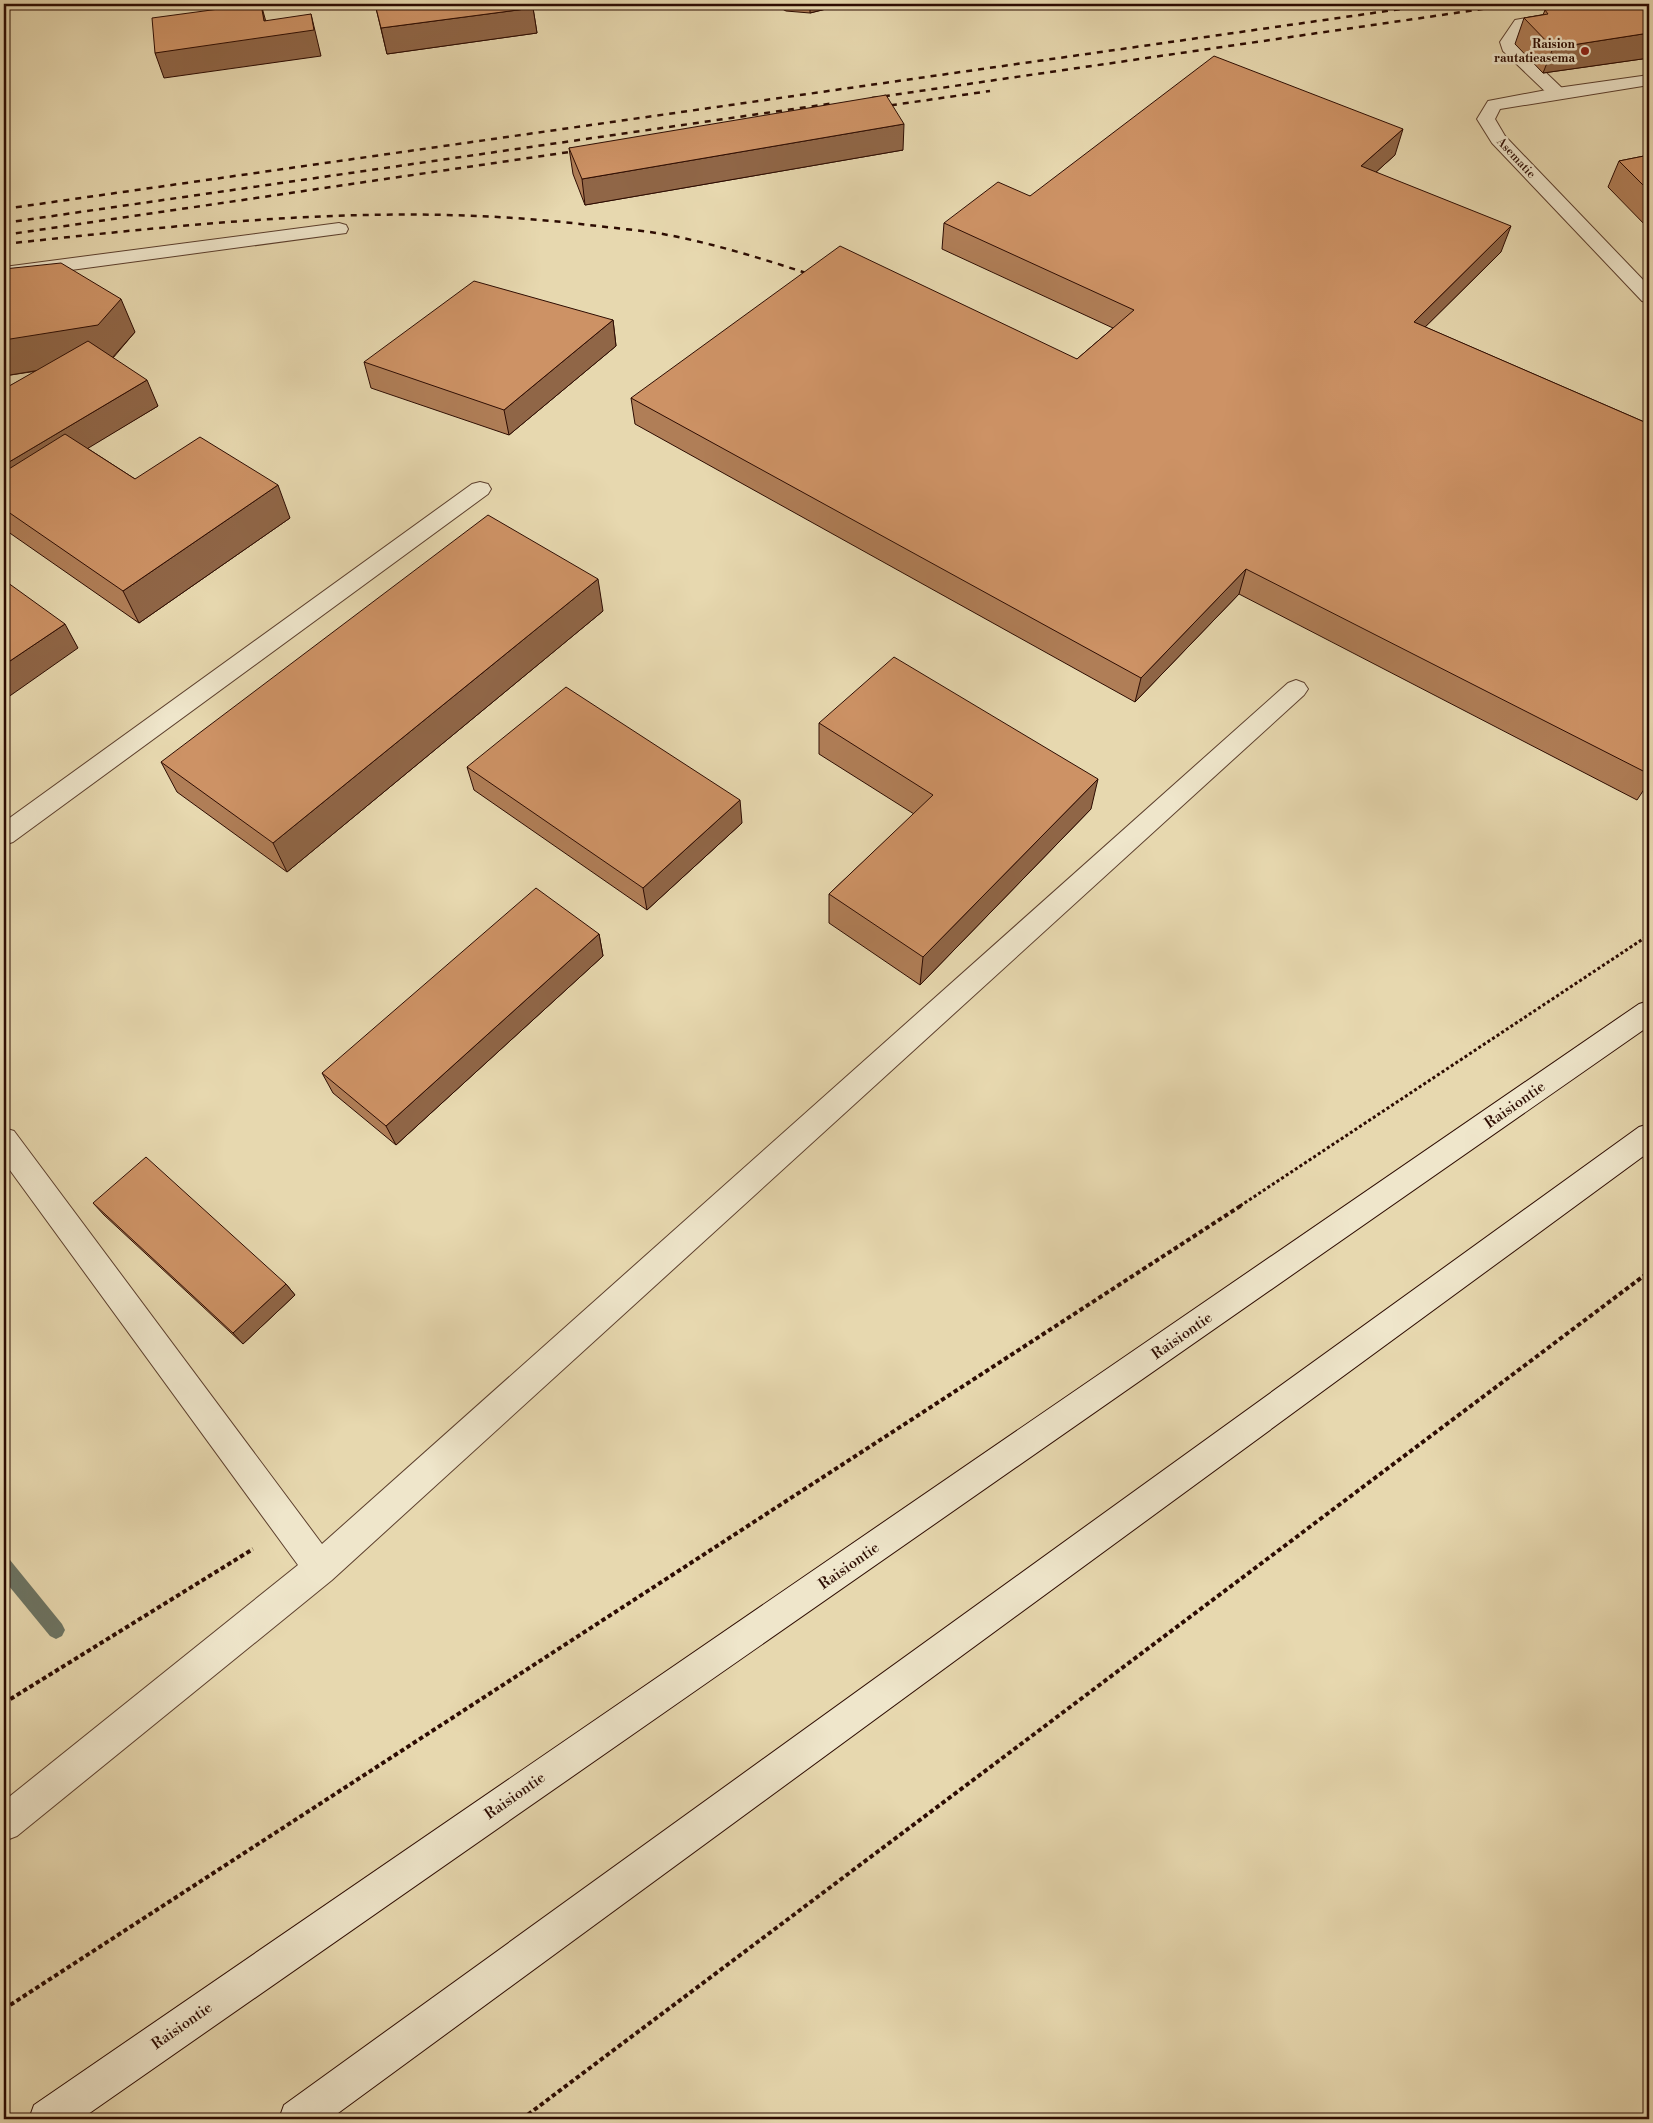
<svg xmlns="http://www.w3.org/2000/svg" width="1653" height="2123" viewBox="0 0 1653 2123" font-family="'Libre Bodoni',serif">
  <rect width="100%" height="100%" fill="#e7d8af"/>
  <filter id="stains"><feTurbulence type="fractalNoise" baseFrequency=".004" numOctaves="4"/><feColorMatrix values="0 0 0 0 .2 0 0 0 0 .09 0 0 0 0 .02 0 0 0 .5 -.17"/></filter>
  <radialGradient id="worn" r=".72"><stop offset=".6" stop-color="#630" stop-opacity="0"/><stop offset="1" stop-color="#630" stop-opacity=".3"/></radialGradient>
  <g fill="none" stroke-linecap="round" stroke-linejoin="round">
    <path fill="#6d7564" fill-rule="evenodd" d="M4,1557L10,1560L62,1624L65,1630L62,1636L56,1639L50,1636L4,1580Z"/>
    <defs>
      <path id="lane" d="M1560,12L1566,13L1568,17L1566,21L1527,28L1516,42L1517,45L1563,89L1566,93L1563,97H1551L1503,51L1500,42L1515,20Z
        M339,223L346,225L348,229L346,233L4,279V267Z
        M480,482L488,484L491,489L488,494L13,842L4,845V822L472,484Z
        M1296,680L1304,683L1308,689L1304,695L332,1580L17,1836L4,1841V1801L298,1565L4,1162V1128L14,1131L322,1544L1288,683Z"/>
      <path id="street" d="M1649,75V85L1500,109L1495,119L1505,136L1649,286V303L1642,301L1492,143L1477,119L1488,101L1557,88Z"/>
      <path id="secondary" d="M1649,1001V1026L81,2119H29L34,2105L1639,1004Z
        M1649,1124V1152L330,2119H279L284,2105L1639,1127Z"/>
    </defs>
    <use href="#lane" stroke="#5c3f2d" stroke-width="2"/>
    <use href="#street" stroke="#5c3f2d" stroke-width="2"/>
    <use href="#secondary" stroke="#2d0c02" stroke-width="2"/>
    <path stroke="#2d0c02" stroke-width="3" stroke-dasharray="3 2.5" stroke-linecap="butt" d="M1240,1206L1649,935"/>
    <path stroke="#2d0c02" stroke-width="4" stroke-dasharray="4.5 3" stroke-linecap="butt" d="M4,1703L253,1549
      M4,2009L1242,1205
      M522,2119L1649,1272"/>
    <use href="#lane" fill="#efe6cb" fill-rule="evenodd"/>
    <use href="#street" fill="#efe6cb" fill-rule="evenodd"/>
    <use href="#secondary" fill="#efe6cb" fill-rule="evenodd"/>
    <path stroke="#2d0c02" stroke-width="2.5" stroke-dasharray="6 6" stroke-linecap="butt" d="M872,98L1517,4
      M879,107L990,91
      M4,209L1436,4
      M4,223L835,103
      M4,235L583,150
      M4,244C201,223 391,201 589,225C613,228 639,230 663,234C716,244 767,260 818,277"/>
  </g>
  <path fill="#b07e57" stroke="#2d0c02" d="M375,4L533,8L537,33L387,54Z
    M773,4H833L830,8L810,13L786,11Z
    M1649,4V58L1543,73L1515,44L1524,18L1543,15L1545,10Z
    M569,148L903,150L585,205L573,174Z
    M1395,155L1376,172L1501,252L1425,327L1649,424V782L1637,800L1239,594L1135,702L635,424L631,398L1077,359L1113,328L942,249L944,223L1030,196Z
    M1649,155V229L1608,187L1619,161Z
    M613,320L616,346L509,435L371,388L364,362Z
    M135,332L113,358L158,406L87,448L135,479L290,518L139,623L4,529V389L37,371L4,376Z
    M603,611L287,872L177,792L161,762Z
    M819,723L1091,809L920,985L829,923V894L914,814L819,754Z
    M467,767L742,823L647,910L474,790Z
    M599,934L603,956L396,1145L333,1093L322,1073Z
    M93,1203L286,1284L295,1295L243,1344L104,1215Z"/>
  <path fill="#906647" stroke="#2d0c02" d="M261,4L268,29L311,14L321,56L164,78L155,53L264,21Z
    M810,4H833L830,8L810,13Z
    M533,8L537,33L387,54L381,28Z
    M1649,33V58L1543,73L1553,48Z
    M904,124L903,150L585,205L582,179Z
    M1403,129L1395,155L1354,192L1361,166Z
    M1511,226L1501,252L1404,348L1414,322Z
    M121,299L135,332L112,358L4,376V340Z
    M613,320L616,346L509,435L504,410Z
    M147,380L158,406L4,499V465Z
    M278,485L290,518L139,623L123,591Z
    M1246,569L1239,594L1135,702L1141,678Z
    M598,579L603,611L287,872L273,843Z
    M65,624L78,648L4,700V665Z
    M1098,779L1091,809L920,985L923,957Z
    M740,800L742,823L647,910L643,888Z
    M599,934L603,956L396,1145L386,1126Z
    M286,1284L295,1295L243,1344L233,1333Z"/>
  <path fill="#cd9265" stroke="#2d0c02" d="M256,4H261L264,21L311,14L314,30L155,53L152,18Z
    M375,4H532L533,8L381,28Z
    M1591,4H1649V33L1553,48L1524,18L1548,14L1545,10Z
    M1214,56L1403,129L1361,166L1511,226L1414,322L1649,424V774L1246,569L1141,678L631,398L840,246L1077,359L1134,310L944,223L998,182L1030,196Z
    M886,95L904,124L582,179L569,148Z
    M1649,155V191L1619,161Z
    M61,263L121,299L98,325L4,340V269Z
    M474,281L613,320L504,410L364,362Z
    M88,341L147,380L4,465V389Z
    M65,434L135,479L200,437L278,485L123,591L4,509V472Z
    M488,515L598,579L273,843L161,762Z
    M4,580L65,624L4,665Z
    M894,657L1098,779L923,957L829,894L933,795L819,723Z
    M566,687L740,800L643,888L467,767Z
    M536,888L599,934L386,1126L322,1073Z
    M146,1157L286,1284L233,1333L93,1203Z"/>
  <circle fill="#8f2418" stroke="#efe6cb" stroke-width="2" cx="1585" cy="51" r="5"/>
  <g text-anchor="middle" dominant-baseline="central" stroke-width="5" stroke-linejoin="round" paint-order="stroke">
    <g font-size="12" font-weight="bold" fill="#2d0c02" stroke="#efe6cb" text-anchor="end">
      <text x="1575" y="44">Raision<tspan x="1575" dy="14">rautatieasema</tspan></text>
    </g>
    <g font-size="12" fill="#2d0c02" stroke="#efe6cb">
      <text transform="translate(1516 158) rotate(47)">Asematie</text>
    </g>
    <g font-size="15" fill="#2d0c02" stroke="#efe6cb">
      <text transform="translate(1515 1105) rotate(-35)">Raisiontie</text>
      <text transform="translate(1182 1336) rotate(-35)">Raisiontie</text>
      <text transform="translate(849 1566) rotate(-35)">Raisiontie</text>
      <text transform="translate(515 1796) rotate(-35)">Raisiontie</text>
      <text transform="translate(182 2026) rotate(-35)">Raisiontie</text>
    </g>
  </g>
  <rect width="1653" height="2123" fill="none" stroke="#e7d8af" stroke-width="20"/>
  <rect x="5" y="5" width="1643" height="2113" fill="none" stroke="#2d0c02" stroke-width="2.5"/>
  <rect x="10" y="10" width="1633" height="2103" fill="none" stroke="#2d0c02"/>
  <rect width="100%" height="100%" filter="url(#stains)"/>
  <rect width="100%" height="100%" fill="url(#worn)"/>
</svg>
